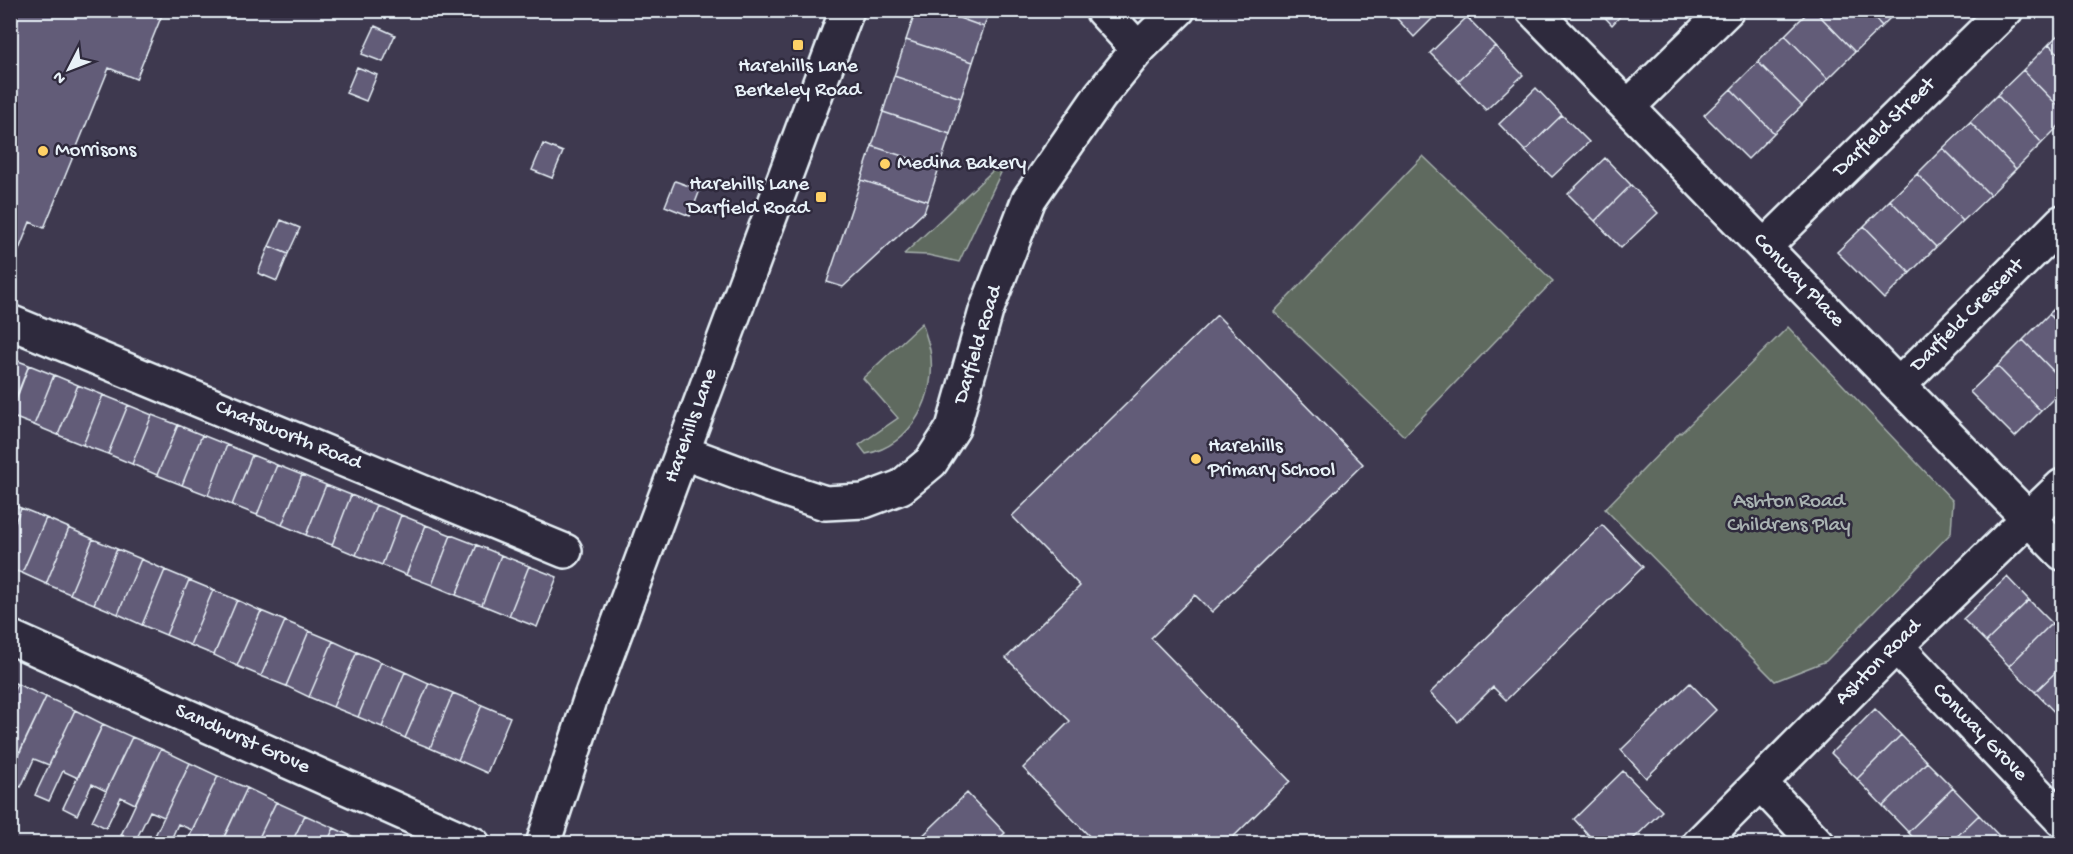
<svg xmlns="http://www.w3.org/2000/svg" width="2073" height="854" viewBox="0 0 2073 854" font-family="'Gochi Hand',sans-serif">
  <rect width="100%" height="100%" fill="#3e394f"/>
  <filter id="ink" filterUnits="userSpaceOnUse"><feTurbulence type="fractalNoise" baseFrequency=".0167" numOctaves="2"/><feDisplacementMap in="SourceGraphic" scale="12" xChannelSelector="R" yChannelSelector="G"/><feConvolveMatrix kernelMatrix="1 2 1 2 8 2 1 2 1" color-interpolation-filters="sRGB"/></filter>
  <g filter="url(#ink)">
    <path fill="#5f6a5e" stroke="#a4aeab" stroke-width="1.5" d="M1423,156L1553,281L1404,436L1274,312Z
      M1000,164L1004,166L959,262L928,255L904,254Z
      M922,323C925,332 928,341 930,350C938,395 912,445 866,454L859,445L898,418L863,378Z
      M1788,327L1953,501L1951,533L1826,661L1775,681L1605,509L1680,432L1681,433Z"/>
    <path fill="#625b78" stroke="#e8f1f8" stroke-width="1.5" d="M10,10H164L136,79L109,68L44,228L30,222L13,265L10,264Z
      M916,10H937L984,27L973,62L906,40Z
      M937,10H990L984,27Z
      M1389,10H1441L1414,37Z
      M1598,10H1626L1612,25Z
      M1810,10H1814L1855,52L1828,79L1785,35Z
      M1814,10H1867L1882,26L1855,52Z
      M1867,10H1898L1882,26Z
      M1467,17L1495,46L1458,81L1430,53Z
      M375,26L395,35L383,62L362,54Z
      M2062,31V57L2049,44Z
      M1785,35L1828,79L1802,106L1758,62Z
      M906,40L973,62L961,98L894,76Z
      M2049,44L2062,57V110L2023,70Z
      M1495,46L1523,75L1486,110L1458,81Z
      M1758,62L1802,106L1774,133L1731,89Z
      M357,67L377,75L366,101L346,93Z
      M2023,70L2062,110V123L2042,143L1997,95Z
      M894,76L961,98L950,134L883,112Z
      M1536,88L1562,115L1525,151L1499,124Z
      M1731,89L1774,133L1748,159L1704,115Z
      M1997,95L2042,143L2016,169L1970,122Z
      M883,112L950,134L939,168L872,146Z
      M1562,115L1589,142L1552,177L1525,151Z
      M1970,122L2016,169L1990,195L1943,148Z
      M543,144L563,152L552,178L532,170Z
      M872,146L939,168L928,201L861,180Z
      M1943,148L1990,195L1963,221L1917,174Z
      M1605,158L1631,185L1595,221L1568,194Z
      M1917,174L1963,221L1936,247L1890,200Z
      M861,180L928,201L924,212L843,287L827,282Z
      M675,181L700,190L690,216L665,206Z
      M1631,185L1658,213L1621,248L1595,221Z
      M1890,200L1936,247L1910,273L1864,226Z
      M281,220L300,228L288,254L269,246Z
      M1864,226L1910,273L1884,299L1837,252Z
      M269,246L288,254L277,281L258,273Z
      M2062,301V327L2049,314Z
      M2049,314L2062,327V380L2023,340Z
      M1217,315L1363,464L1212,612L1195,595L1151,638L1290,781L1226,844H1097L1023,768L1070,721L1006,658L1080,586L1012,516Z
      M2023,340L2062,380V390L2041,411L1997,366Z
      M10,358L29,365L10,412Z
      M29,365L54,375L34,425L10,416Z
      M1997,366L2041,411L2015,437L1970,392Z
      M54,375L78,385L58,435L34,425Z
      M78,385L103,395L83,445L58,435Z
      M103,395L128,405L108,454L83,445Z
      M128,405L152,415L132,464L108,454Z
      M152,415L178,425L157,475L132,464Z
      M178,425L202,435L182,485L157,475Z
      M202,435L227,445L208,495L182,485Z
      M227,445L252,455L232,505L208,495Z
      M252,455L277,465L257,515L232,505Z
      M277,465L302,475L282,525L257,515Z
      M302,475L326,485L306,535L282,525Z
      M326,485L351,495L332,545L306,535Z
      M351,495L376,505L356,555L332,545Z
      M10,504L21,508L10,534Z
      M376,505L401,515L382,565L356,555Z
      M21,508L46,518L22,573L10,569V534Z
      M401,515L426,525L406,575L382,565Z
      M46,518L69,528L46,584L22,573Z
      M426,525L451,535L432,585L406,575Z
      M1602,525L1643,567L1506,700L1493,687L1458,722L1430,693Z
      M69,528L93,539L70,594L46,584Z
      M451,535L477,545L456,595L432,585Z
      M93,539L117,549L94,604L70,594Z
      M477,545L501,555L482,605L456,595Z
      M117,549L141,559L118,614L94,604Z
      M501,555L529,566L509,616L482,605Z
      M141,559L165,570L142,625L118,614Z
      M529,566L557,577L537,627L509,616Z
      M165,570L189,580L166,635L142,625Z
      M2007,577L2029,600L1986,642L1963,619Z
      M189,580L213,590L190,645L166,635Z
      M213,590L237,600L214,655L190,645Z
      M237,600L261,611L237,666L214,655Z
      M2029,600L2052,623L2009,666L1986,642Z
      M261,611L285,621L261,676L237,666Z
      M285,621L309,631L286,686L261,676Z
      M2052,623L2062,634V666L2035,692L2009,666Z
      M309,631L333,641L309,697L286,686Z
      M333,641L357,652L333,707L309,697Z
      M357,652L381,662L358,717L333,707Z
      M381,662L405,672L382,727L358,717Z
      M2062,666V720L2035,692Z
      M405,672L429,683L405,738L382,727Z
      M10,681L17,684L10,699Z
      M429,683L453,693L430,748L405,738Z
      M1690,683L1716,710L1646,778L1621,750Z
      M17,684L46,697L20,752L10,747V699Z
      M453,693L482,705L458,760L430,748Z
      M46,697L75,710L49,765L34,759L21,787L10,783V772Z
      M482,705L510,717L487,773L458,760Z
      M1875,709L1901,735L1857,779L1831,753Z
      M75,710L103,724L78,778L63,771L49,801L35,795Z
      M103,724L132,737L106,791L92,784L77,815L63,808Z
      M1901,735L1927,762L1883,806L1857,779Z
      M132,737L161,749L135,804L121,797L106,828L92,821Z
      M161,749L190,763L164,817L150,811L135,842L121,835Z
      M1927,762L1953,788L1908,832L1883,806Z
      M190,763L218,776L192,830L178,824L169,844H151Z
      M1623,771L1662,811L1628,844H1597L1574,819Z
      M218,776L247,788L221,843L207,837L204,844H186Z
      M247,788L276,802L256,844H221Z
      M1953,788L1979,815L1949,844H1919L1908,832Z
      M967,793L1005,833L993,844H914Z
      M276,802L305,815L291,844H256Z
      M305,815L334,828L326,844H291Z
      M1979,815L2004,841L2002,844H1949Z
      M334,828L362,841L361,844H326Z"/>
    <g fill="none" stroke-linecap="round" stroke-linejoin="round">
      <defs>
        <path id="street" d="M1102,10L1138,49
          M1533,10L2062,553
          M1628,107L1727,10
          M1765,246L2006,10
          M10,322L565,551
          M1899,385L2062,222
          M682,452L768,484L825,503L864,501L901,487L931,462L953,428L986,311L1029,199L1100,96L1138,49L1178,10
          M10,637L473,844
          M1896,646L2062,820
          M1760,783L1818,844
          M1699,844L1896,646L2062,486"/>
        <path id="secondary" d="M543,844L591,697L847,10"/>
      </defs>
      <use href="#street" stroke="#e8f1f8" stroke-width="38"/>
      <use href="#secondary" stroke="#e8f1f8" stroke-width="38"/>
      <use href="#street" stroke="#2f2a3d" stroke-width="33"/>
      <use href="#secondary" stroke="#2f2a3d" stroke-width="33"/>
    </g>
  </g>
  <g fill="#ffd166" stroke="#2f2a3d" stroke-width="2">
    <rect x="792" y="39" width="12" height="12" rx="3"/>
    <circle cx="43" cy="151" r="6"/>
    <circle cx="885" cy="164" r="6"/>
    <rect x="815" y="191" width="12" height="12" rx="3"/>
    <circle cx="1196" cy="459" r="6"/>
  </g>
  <g text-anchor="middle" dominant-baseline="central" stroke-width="5" stroke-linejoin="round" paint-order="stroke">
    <g font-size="21" fill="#e8f1f8" stroke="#2f2a3d" text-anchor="start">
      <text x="798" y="67" text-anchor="middle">Harehills Lane<tspan x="798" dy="24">Berkeley Road</tspan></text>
      <text x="55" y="151">Morrisons</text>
      <text x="897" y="164">Medina Bakery</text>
      <text x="809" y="185" text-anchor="end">Harehills Lane<tspan x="809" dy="24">Darfield Road</tspan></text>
      <text x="1208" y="447">Harehills<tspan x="1208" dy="24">Primary School</tspan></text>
    </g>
    <g font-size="21" fill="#e8f1f8" stroke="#2f2a3d">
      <text transform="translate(1885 128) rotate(-44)">Darfield Street</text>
      <text transform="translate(1798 281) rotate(46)">Conway Place</text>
      <text transform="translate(1968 316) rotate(-45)">Darfield Crescent</text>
      <text transform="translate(979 345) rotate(-73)">Darfield Road</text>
      <text transform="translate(692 426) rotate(-70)">Harehills Lane</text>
      <text transform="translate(288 436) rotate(22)">Chatsworth Road</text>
      <text transform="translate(1879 663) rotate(-45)">Ashton Road</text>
      <text transform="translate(1979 733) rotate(46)">Conway Grove</text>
      <text transform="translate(242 740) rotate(24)">Sandhurst Grove</text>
    </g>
    <g font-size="21" fill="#aab4b3" stroke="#2f2a3d">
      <text x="1789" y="502">Ashton Road<tspan x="1789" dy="24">Childrens Play</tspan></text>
    </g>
  </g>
  <rect width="2073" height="854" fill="none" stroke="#2f2a3d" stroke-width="36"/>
  <rect x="18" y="18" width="2037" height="818" fill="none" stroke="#e8f1f8" stroke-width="2" filter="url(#ink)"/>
  <g transform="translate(69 69) rotate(228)" stroke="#2f2a3d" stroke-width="4.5" paint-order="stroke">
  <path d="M0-4.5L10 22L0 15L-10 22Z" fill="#e8f1f8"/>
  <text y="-9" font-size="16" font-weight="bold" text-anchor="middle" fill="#e8f1f8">N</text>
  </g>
</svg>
